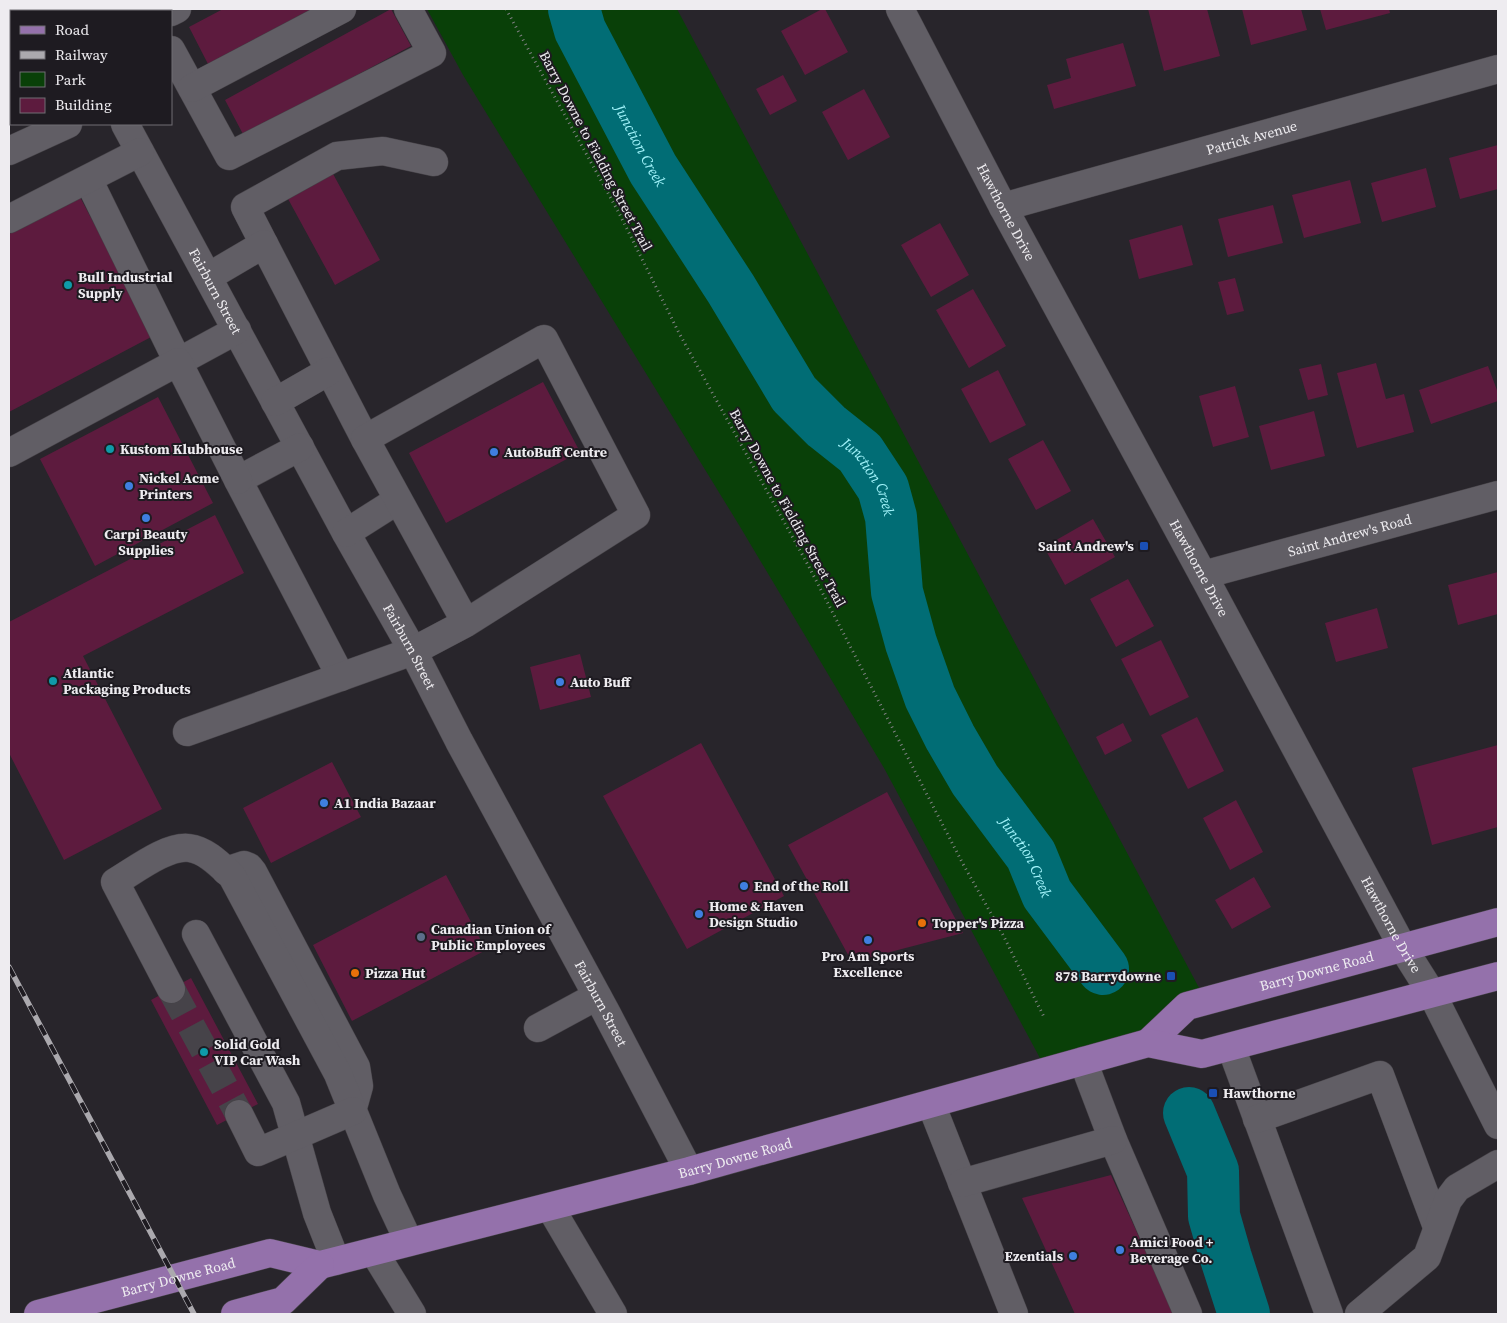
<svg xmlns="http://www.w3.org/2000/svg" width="1507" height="1323" viewBox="0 0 1507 1323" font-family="'Source Serif 4',serif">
  <rect width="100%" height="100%" fill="#28252b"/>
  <path fill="#094008" d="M427,9H677L1205,999L1144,1046L1048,1073L884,768L739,525L463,75Z"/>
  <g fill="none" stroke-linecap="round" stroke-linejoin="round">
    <g stroke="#016d75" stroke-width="52">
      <path id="s1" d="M574,9L580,30L653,169L731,289L794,394L826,426L860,453L883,488L891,517L897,592L911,643L930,697L950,737L975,780L1031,855L1047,894L1103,969"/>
      <path d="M1189,1113L1213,1171L1214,1216L1226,1258L1244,1314"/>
    </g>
  </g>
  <path fill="#5d1b3e" d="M223,9H312L208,64L189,27Z
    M391,9L411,46L244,136L225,100Z
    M822,9H825L848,52L805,75L781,31Z
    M1148,9H1207L1220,56L1164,71Z
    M1242,9H1301L1307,30L1251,45Z
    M1320,9H1389L1390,13L1326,30Z
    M1123,43L1136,86L1054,109L1047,85L1071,78L1066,59Z
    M783,75L797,101L770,115L756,89Z
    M864,89L890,137L848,160L822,112Z
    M1498,145V189L1460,199L1449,158Z
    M1426,168L1436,207L1382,222L1371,183Z
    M332,172L380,260L335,285L287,197Z
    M1350,180L1361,223L1304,238L1292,195Z
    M80,197L153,336L9,412V234Z
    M1273,205L1283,243L1228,257L1218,219Z
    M940,223L969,275L931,297L901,245Z
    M1182,225L1193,265L1139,279L1129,240Z
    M1235,278L1244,311L1227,315L1218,282Z
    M973,289L1006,346L969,368L936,310Z
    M1376,363L1386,399L1404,394L1414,432L1357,448L1337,373Z
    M1321,364L1328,395L1308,400L1299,369Z
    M1488,366L1498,393V401L1431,424L1419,390Z
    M998,370L1026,425L990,443L961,389Z
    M543,382L580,452L446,523L409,453Z
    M1235,386L1249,437L1213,447L1199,396Z
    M158,397L213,503L95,566L40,459Z
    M1314,411L1325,456L1271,470L1259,426Z
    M1043,440L1071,491L1036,510L1008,459Z
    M215,515L244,573L83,656L162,809L64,860L9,753V622Z
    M1093,519L1115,557L1065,585L1044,547Z
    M1498,572V614L1458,625L1448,585Z
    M1128,579L1154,626L1116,647L1090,599Z
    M1377,608L1388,648L1336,662L1325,623Z
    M1161,640L1189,697L1150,716L1121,659Z
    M580,654L591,697L540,710L530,667Z
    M1197,717L1224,771L1188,789L1161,735Z
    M1123,723L1132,741L1105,755L1096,737Z
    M701,743L784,896L687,949L603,796Z
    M1498,745V827L1432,845L1412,768Z
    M332,762L361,817L271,863L243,808Z
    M887,792L963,933L852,962L788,845Z
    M1236,800L1263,852L1230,870L1203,818Z
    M446,875L486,950L352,1021L313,945Z
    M1254,877L1271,907L1232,929L1215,900Z
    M191,978L258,1104L217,1125L151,1000Z
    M1111,1175L1174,1314H1075L1022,1198Z"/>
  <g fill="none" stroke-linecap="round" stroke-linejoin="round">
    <path stroke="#464349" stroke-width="28" stroke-dasharray="28 14" stroke-linecap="butt" d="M171,989L239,1114"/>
    <defs>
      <g id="minor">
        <path d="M63,9L64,11"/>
        <path id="s2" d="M900,9L1003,207L1203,575L1403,948L1432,994L1498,1125"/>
        <path d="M171,12L177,9"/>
        <path d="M171,50L229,156L432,53L408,9"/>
        <path d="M192,88L342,9"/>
        <path id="s3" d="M125,124L346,533L413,651L459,741L607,1014L689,1171"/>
        <path d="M9,151L68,124"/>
        <path d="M88,179L178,362L237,330"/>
        <path id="s4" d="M1003,207L1498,69"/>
        <path d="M9,219L140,152"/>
        <path d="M264,244L245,207L337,156L383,151L434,162"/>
        <path d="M208,277L264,244L365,439"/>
        <path d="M275,402L329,371"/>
        <path d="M300,447L238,480L341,677"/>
        <path d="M9,453L178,362L238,480"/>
        <path d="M346,533L398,500"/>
        <path id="s5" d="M1203,575L1498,495"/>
        <path d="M187,732L413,651L466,623L636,515L544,339L365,439L466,623"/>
        <path d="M226,871L244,865L249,867L253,872L356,1067L359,1086L354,1104"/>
        <path d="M196,934L286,1103L317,1213L336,1261"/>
        <path d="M171,989L115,882C134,871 167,845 189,848C206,850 220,865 232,876L338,1074L387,1195L409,1242"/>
        <path d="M538,1028L597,996"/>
        <path d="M1231,1047L1329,1314"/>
        <path d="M1083,1061L1113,1140L1188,1314"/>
        <path d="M931,1104L1014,1314"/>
        <path d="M239,1114L258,1152L353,1111"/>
        <path d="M1257,1119L1380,1075L1437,1227"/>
        <path d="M962,1183L1113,1140"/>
        <path d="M550,1207L613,1314"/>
        <path d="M374,1252L412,1314"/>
        <path d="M1359,1314L1427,1257L1448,1200L1457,1188L1498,1164"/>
      </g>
      <g id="major">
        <path id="s6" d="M1148,1043L1187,1006L1498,922"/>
        <path id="s7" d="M38,1314L270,1253L320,1265L689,1171L1148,1043L1202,1054L1498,976"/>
        <path d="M235,1314L283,1301L320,1265"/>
      </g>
    </defs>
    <use href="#minor" stroke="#464348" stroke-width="29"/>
    <use href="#major" stroke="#464348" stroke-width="29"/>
    <path stroke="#838186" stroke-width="3" stroke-dasharray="1 4" stroke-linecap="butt" d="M506,9L619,213L679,333L808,565L963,864L1002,933L1045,1019"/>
    <use href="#minor" stroke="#615e65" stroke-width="28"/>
    <use href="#major" stroke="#9471ab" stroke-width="28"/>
    <defs>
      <path id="rail" d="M9,967L194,1314"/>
    </defs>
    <use href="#rail" stroke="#aba9ae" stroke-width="5.5"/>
    <use href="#rail" stroke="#1e1b21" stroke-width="4" stroke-dasharray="11" stroke-linecap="butt"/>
  </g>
  <g fill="#0f9aa8" stroke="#1e1b21" stroke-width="2">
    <circle cx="68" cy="285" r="5"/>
    <circle cx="110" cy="449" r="5"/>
    <circle cx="53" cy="681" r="5"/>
    <circle cx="204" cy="1052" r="5"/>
  </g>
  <g fill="#3f7fe0" stroke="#1e1b21" stroke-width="2">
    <circle cx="494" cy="452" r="5"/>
    <circle cx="129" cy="486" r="5"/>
    <circle cx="146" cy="518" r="5"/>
    <circle cx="560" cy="682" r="5"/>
    <circle cx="324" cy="803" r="5"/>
    <circle cx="744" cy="886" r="5"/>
    <circle cx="699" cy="914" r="5"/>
    <circle cx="868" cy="940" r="5"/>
    <circle cx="1120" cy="1250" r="5"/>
    <circle cx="1073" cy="1256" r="5"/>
  </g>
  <g fill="#1a4fb4" stroke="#1e1b21" stroke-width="2">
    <rect x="1139" y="541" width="10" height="10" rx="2.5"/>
    <rect x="1166" y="971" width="10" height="10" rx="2.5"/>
    <rect x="1208" y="1088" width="10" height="10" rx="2.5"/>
  </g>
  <g fill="#e8710a" stroke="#1e1b21" stroke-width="2">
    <circle cx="922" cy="923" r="5"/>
    <circle cx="355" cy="973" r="5"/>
  </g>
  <circle fill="#5c6f8a" stroke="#1e1b21" stroke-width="2" cx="421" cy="937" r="5"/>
  <g text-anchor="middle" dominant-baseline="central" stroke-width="4" stroke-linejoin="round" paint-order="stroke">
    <g font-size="14" fill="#eeecf0" stroke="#1e1b21">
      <text stroke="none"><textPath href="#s4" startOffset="258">Patrick Avenue</textPath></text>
      <text transform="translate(596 151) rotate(62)">Barry Downe to Fielding Street Trail</text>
      <text stroke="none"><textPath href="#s2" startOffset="229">Hawthorne Drive</textPath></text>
      <text stroke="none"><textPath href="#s3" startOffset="190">Fairburn Street</textPath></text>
      <text transform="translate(788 508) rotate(61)">Barry Downe to Fielding Street Trail</text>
      <text stroke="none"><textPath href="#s5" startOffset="152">Saint Andrew's Road</textPath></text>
      <text stroke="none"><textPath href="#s2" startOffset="634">Hawthorne Drive</textPath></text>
      <text stroke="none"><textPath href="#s3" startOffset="595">Fairburn Street</textPath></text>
      <text stroke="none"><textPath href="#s2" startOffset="1039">Hawthorne Drive</textPath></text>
      <text stroke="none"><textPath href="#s6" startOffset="188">Barry Downe Road</textPath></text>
      <text stroke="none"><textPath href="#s3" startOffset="1000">Fairburn Street</textPath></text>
      <text stroke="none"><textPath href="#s7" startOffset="720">Barry Downe Road</textPath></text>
      <text stroke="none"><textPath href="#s7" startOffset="145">Barry Downe Road</textPath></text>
    </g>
    <g font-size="14" font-weight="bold" fill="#eeecf0" stroke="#1e1b21" text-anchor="start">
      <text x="78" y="277">Bull Industrial<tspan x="78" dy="16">Supply</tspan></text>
      <text x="120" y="449">Kustom Klubhouse</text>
      <text x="504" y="452">AutoBuff Centre</text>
      <text x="139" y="478">Nickel Acme<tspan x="139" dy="16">Printers</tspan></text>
      <text x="146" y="534" text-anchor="middle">Carpi Beauty<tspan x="146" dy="16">Supplies</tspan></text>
      <text x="1134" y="546" text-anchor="end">Saint Andrew's</text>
      <text x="63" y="673">Atlantic<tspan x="63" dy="16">Packaging Products</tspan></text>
      <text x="570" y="682">Auto Buff</text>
      <text x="334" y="803">A1 India Bazaar</text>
      <text x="754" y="886">End of the Roll</text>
      <text x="709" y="906">Home &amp; Haven<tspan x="709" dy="16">Design Studio</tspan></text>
      <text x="932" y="923">Topper's Pizza</text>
      <text x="431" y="929">Canadian Union of<tspan x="431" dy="16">Public Employees</tspan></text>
      <text x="868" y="956" text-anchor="middle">Pro Am Sports<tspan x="868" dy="16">Excellence</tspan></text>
      <text x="365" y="973">Pizza Hut</text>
      <text x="1161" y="976" text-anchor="end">878 Barrydowne</text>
      <text x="214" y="1044">Solid Gold<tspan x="214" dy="16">VIP Car Wash</tspan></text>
      <text x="1223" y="1093">Hawthorne</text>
      <text x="1130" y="1242">Amici Food +<tspan x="1130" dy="16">Beverage Co.</tspan></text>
      <text x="1063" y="1256" text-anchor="end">Ezentials</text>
    </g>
    <g font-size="15" font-style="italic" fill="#a0f2f9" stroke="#1e1b21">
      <text stroke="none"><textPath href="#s1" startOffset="152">Junction Creek</textPath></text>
      <text stroke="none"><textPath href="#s1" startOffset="558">Junction Creek</textPath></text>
      <text stroke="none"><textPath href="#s1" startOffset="978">Junction Creek</textPath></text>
    </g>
  </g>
  <rect width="1507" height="1323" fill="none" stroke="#eeecf0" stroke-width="20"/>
  <rect x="10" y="10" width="162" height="115" fill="#1e1b21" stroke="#716f74"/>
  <rect x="20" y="26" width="25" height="8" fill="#9471ab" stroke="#716f74"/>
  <text x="55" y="35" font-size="15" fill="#eeecf0">Road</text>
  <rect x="20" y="51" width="25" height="8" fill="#aba9ae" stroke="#716f74"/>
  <text x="55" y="60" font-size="15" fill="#eeecf0">Railway</text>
  <rect x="20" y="72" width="25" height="15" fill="#094008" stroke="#716f74"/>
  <text x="55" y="85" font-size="15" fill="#eeecf0">Park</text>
  <rect x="20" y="98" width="25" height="15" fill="#5d1b3e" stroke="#716f74"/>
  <text x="55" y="110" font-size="15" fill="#eeecf0">Building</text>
</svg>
